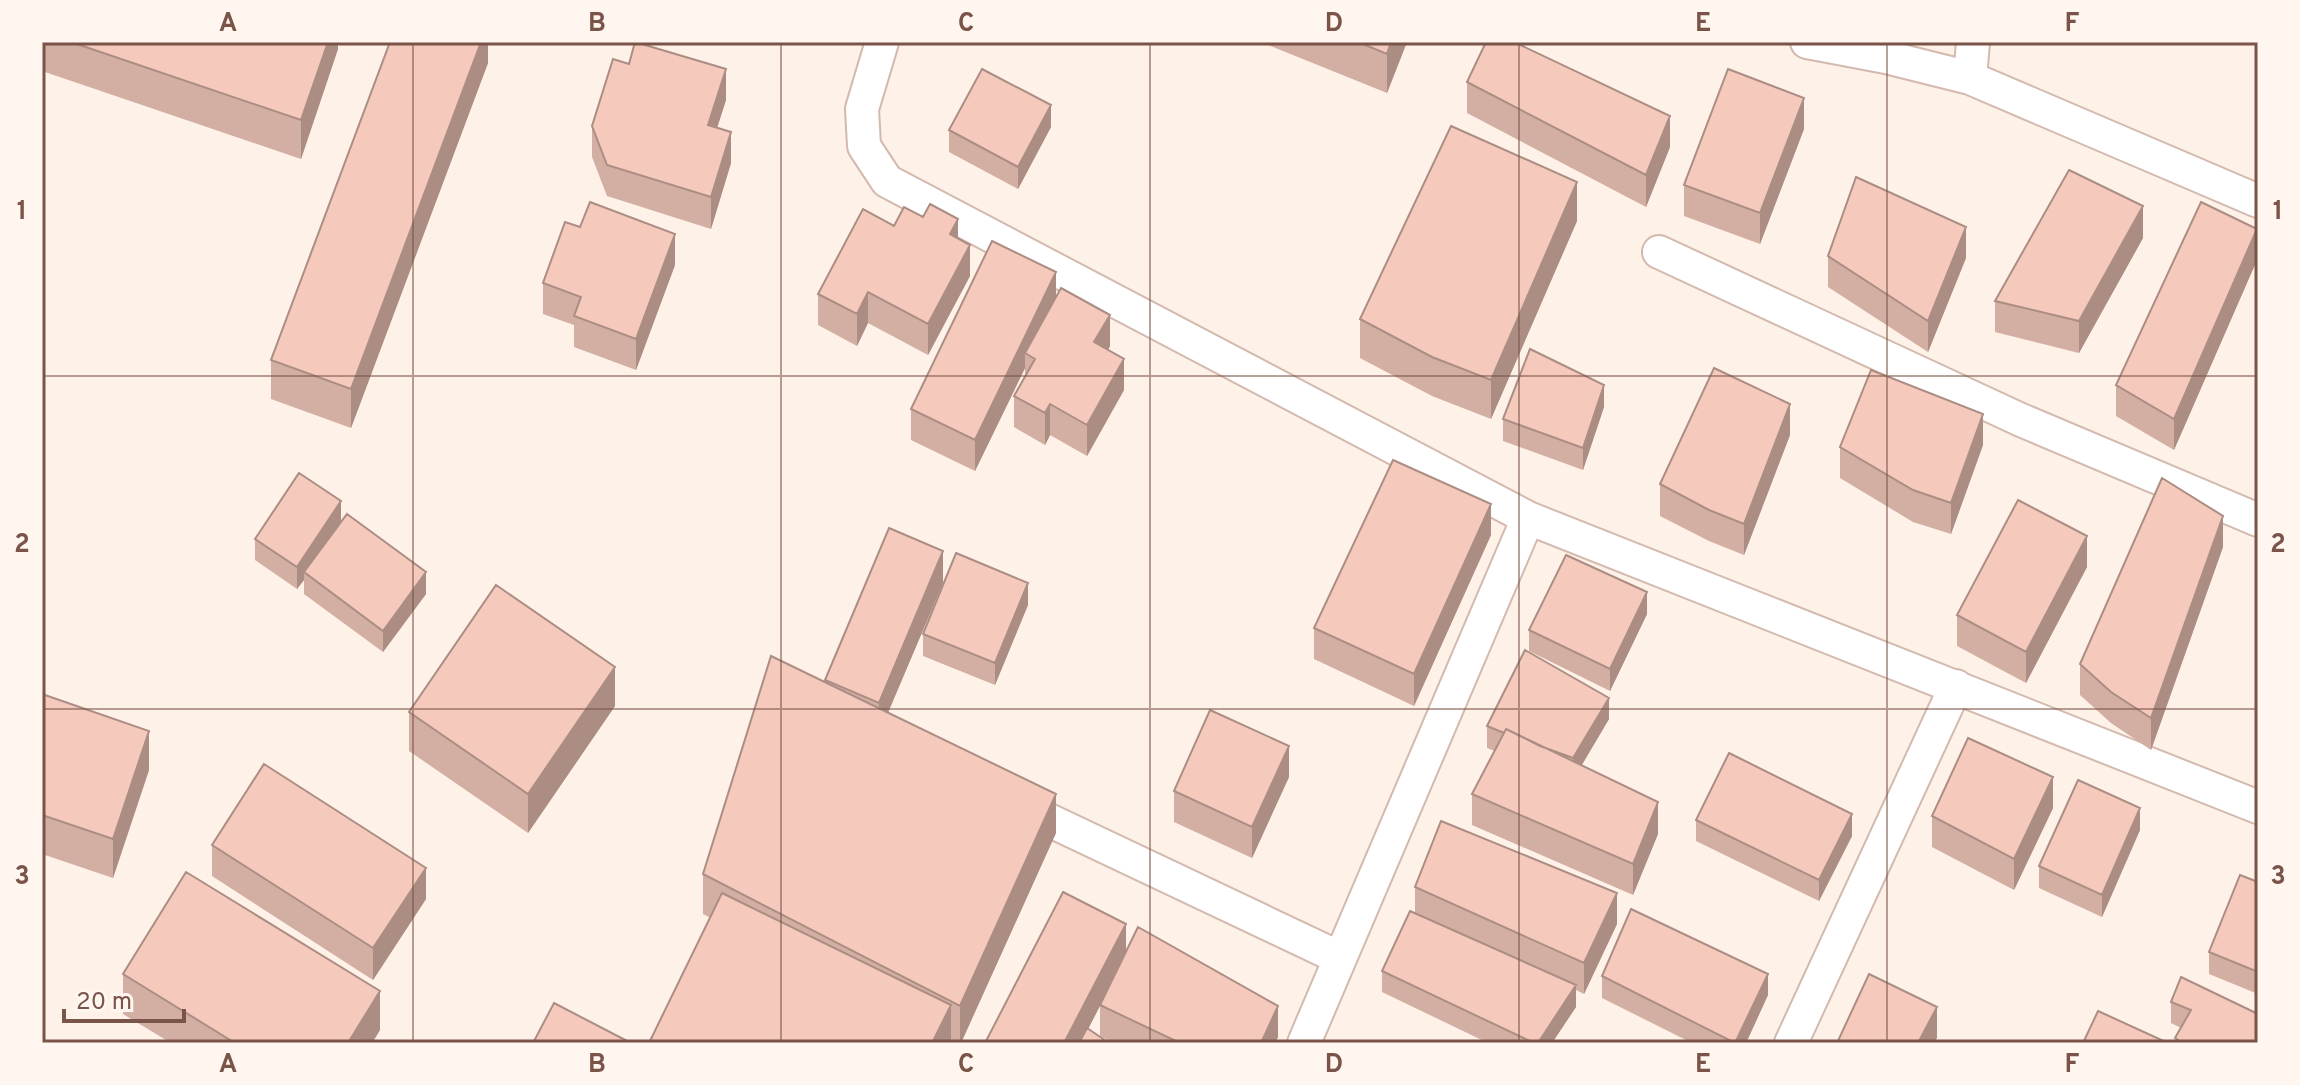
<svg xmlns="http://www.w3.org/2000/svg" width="2300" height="1085" viewBox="0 0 2300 1085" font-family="Overpass,sans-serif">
  <rect width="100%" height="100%" fill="#fef1e7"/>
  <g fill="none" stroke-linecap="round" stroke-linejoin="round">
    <defs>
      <path id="street" d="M882,42L862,109L864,146L887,181L1528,518L2258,807
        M1807,42L1886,57L1970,78L2258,201
        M1970,78L1973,42
        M1659,252L2021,420L2258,520
        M1017,805L1340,958
        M1304,1043L1528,518
        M1791,1043L1956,686"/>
    </defs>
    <use href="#street" stroke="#d3b9ae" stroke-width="36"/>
    <use href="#street" stroke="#fff" stroke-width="32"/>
  </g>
  <path fill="#d3aea3" d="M42,42H338V49L301,159L42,71Z
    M488,42V63L351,428L271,399V360Z
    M1261,42H1407L1387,93Z
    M1467,82L1670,147L1646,207L1467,113Z
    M726,100L717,128L731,163L711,229L607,196L592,157V126Z
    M1051,127L1018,189L949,152V130Z
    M1804,129L1760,244L1684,216V185Z
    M1577,221L1491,419L1432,396L1360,358V319Z
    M894,226L958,239L970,276L928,355L868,323L857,346L818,325V294Z
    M2143,238L2079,353L1995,332V301Z
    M1828,256L1966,258L1928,352L1828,287Z
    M2257,260L2174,450L2116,416V385Z
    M675,265L636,370L574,347V325L543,314V283Z
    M1056,297L1110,346L1108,350L1124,390L1087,456L1050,435L1045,445L1014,427V396L1025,376V368L975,471L911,440V409Z
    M1604,407L1583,470L1503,441V419Z
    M1790,435L1744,555L1709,541L1660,516V484Z
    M1983,445L1951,534L1913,522L1840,478V447Z
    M341,521L426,594L383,652L304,594V580L297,589L255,560V539Z
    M1491,535L1414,706L1314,659V628Z
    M2223,547L2151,750L2111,723L2080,695V664Z
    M2087,567L2026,683L1957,646V615Z
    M943,583L888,712L1056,833L961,1043H955L951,1041V1043L703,914V874L825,682V680Z
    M1028,605L995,685L923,656V634Z
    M1647,614L1610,691L1529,651V630Z
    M42,694L149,770L113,878L42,854Z
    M615,706L528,833L409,751V712Z
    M1609,719L1581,766L1658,834L1633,895L1472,825V794L1495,751L1487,748V726Z
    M1289,777L1252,858L1174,822V791Z
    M2053,808L2014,890L1932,847V816Z
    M1696,820L1852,836L1819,901L1696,841Z
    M2140,830L2102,917L2039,888V866Z
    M212,845L426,899L373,980L212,876Z
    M2258,882V994L2209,974V952Z
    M1415,887L1617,924L1584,994L1576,990V1007L1552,1043H1488L1382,992V971L1415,913Z
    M1126,951L1278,1037L1275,1043H1114L1100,1036V1006L1088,1028L985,1043Z
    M123,974L380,1030L372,1043H171L123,1014Z
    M1602,976L1768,995L1746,1043H1692L1602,998Z
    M2171,1002L2258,1014V1043H2175V1038L2181,1028L2171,1023Z"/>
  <path fill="#ac8d84" d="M328,42H338V49L301,159V120Z
    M481,42H488V63L351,428V389Z
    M1391,42H1407L1387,93V54Z
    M726,69V100L708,156V125Z
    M1804,98V129L1760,244V213Z
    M1051,105V127L1018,189V167Z
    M1670,116V147L1646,207V175Z
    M731,132V163L711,229V197Z
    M1577,182V221L1491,419V380Z
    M2143,206V238L2079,353V321Z
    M958,219V250L950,234Z
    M1966,227V258L1928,352V321Z
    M2257,229V260L2174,450V419Z
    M675,234V265L636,370V339Z
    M970,245V276L928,355V324Z
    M1056,272V304L1025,353V368L975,471V440Z
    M868,292V323L857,346V314Z
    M1110,315V346L1094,373V342Z
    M1124,359V390L1087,456V425Z
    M1604,385V407L1583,470V448Z
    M1050,404V435L1045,445V413Z
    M1790,404V435L1744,555V524Z
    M1983,414V445L1951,534V503Z
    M341,501V523L304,572V580L297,589V567Z
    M1491,504V535L1414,706V674Z
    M2223,516V547L2151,750V718Z
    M2087,536V567L2026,683V652Z
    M943,551V583L879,734V703Z
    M426,572V594L383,652V631Z
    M1028,583V605L995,685V663Z
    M1647,592V614L1610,691V669Z
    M615,667V706L528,833V794Z
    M1609,698V719L1573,780V758Z
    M149,731V770L113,878V839Z
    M1289,746V777L1252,858V827Z
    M2053,777V808L2014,890V859Z
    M1056,794V833L961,1043H960V1006Z
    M1658,802V834L1633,895V864Z
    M2140,808V830L2102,917V895Z
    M1852,814V836L1819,901V880Z
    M426,868V899L373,980V948Z
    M1617,893V924L1584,994V963Z
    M1126,924V955L1081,1043H1064Z
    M1768,974V995L1746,1043H1735Z
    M1576,985V1007L1552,1043H1538Z
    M380,991V1030L372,1043H348Z
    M951,1005V1043H932Z
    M1278,1006V1037L1275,1043H1261Z
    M1937,1007V1038L1934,1043H1918Z"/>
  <path fill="#f5cabd" stroke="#ac8d84" stroke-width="2" d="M71,42H328L301,120Z
    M390,42H481L351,389L271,360Z
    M635,42L726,69L708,125L731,132L711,197L607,165L592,126L613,59L629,64Z
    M1358,42H1391L1387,54Z
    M1486,42H1514L1670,116L1646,175L1467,82Z
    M982,69L1051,105L1018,167L949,130Z
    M1728,69L1804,98L1760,213L1684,185Z
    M1451,126L1577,182L1491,380L1432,357L1360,319Z
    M2069,170L2143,206L2079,321L1995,301Z
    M1856,177L1966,227L1928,321L1828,256Z
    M590,202L675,234L636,339L574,316L581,297L543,283L565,222L580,227Z
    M2201,202L2257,229L2174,419L2116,385Z
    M930,204L958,219L950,234L970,245L928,324L868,292L857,314L818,294L863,209L894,226L904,207L923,217Z
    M992,241L1056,272L975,440L911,409Z
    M1061,288L1110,315L1094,342L1124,359L1087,425L1050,404L1045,413L1014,396L1035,359L1025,353Z
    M1530,349L1604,385L1583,448L1503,419Z
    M1714,368L1790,404L1744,524L1709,510L1660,484Z
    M1871,370L1983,414L1951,503L1913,490L1840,447Z
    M1393,460L1491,504L1414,674L1314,628Z
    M299,473L341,501L297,567L255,539Z
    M2162,478L2223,516L2151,718L2111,692L2080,664Z
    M2018,500L2087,536L2026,652L1957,615Z
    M347,514L426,572L383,631L304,572Z
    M889,528L943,551L879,703L825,680Z
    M956,553L1028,583L995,663L923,634Z
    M1566,555L1647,592L1610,669L1529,630Z
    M496,585L615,667L528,794L409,712Z
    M1525,650L1609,698L1573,758L1540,746L1506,729L1504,733L1487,726Z
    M771,656L1056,794L960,1006L703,874Z
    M42,694L149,731L113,839L42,815Z
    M1210,710L1289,746L1252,827L1174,791Z
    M1506,729L1658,802L1633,864L1472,794Z
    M1968,738L2053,777L2014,859L1932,816Z
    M1729,753L1852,814L1819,880L1696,820Z
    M264,764L426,868L373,948L212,845Z
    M2078,780L2140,808L2102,895L2039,866Z
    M1441,821L1617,893L1584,963L1415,887Z
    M186,872L380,991L348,1043H235L123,974Z
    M2240,875L2258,882V972L2209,952Z
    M1063,892L1126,924L1064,1043H985Z
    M722,893L951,1005L932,1043H649Z
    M1631,909L1768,974L1735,1043L1602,976Z
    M1410,911L1576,985L1538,1043H1534L1382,971Z
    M1138,927L1278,1006L1261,1043H1180L1100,1005Z
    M1869,974L1937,1007L1918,1043H1837Z
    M2181,977L2258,1014V1043H2183L2175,1038L2191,1010L2171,1002Z
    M554,1003L631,1043H533Z
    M2098,1011L2168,1043H2083Z
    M1087,1028L1109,1043H1079Z"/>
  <path fill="none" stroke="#7a5349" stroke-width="2" stroke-opacity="0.55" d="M413,42V1043M781,42V1043M1150,42V1043M1519,42V1043M1887,42V1043M42,376H2258M42,709H2258"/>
  <rect width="2300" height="1085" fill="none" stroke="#fff6ef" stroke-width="88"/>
  <path d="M64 1009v12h120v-12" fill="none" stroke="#7a5349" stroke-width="4"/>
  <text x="76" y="1009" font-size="24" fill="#7a5349" stroke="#fff6ef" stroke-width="6" paint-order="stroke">20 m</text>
  <rect x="44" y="44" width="2212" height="997" fill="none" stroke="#7a5349" stroke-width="3"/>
  <g font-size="26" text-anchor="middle" font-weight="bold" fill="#7a5349">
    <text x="228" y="31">A</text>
    <text x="597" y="31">B</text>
    <text x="966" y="31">C</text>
    <text x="1334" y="31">D</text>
    <text x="1703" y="31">E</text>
    <text x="2072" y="31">F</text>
    <text x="22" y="219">1</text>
    <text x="2278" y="219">1</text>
    <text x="22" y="552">2</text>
    <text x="2278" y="552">2</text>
    <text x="22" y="884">3</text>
    <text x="2278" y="884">3</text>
    <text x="228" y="1072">A</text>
    <text x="597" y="1072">B</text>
    <text x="966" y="1072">C</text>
    <text x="1334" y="1072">D</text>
    <text x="1703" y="1072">E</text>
    <text x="2072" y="1072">F</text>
  </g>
</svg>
